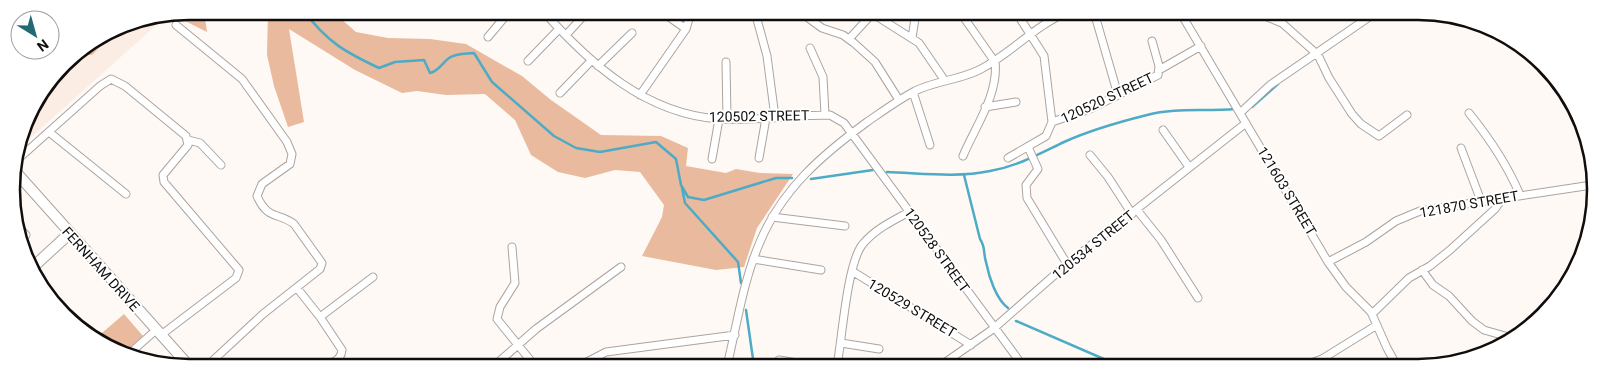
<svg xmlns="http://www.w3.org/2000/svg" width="1607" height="379" viewBox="0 0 1607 379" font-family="Roboto,sans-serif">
  <rect width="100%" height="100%" fill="#fef9f5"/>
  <path fill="#fbece4" d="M161,17L163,19L20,147L30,110L72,56L122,25Z"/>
  <path fill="#eaba9e" d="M189,11H204L207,32L179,18L146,20Z
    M268,11H332L356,32L388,38L430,39L466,44L522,76L551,100L601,135L661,136L688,148L686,166L726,173L736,169L760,173L793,174L757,228L744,267L716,270L642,256L662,217L664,205L640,172L615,170L585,178L558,172L531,155L515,120L485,94L446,95L417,91L402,93L355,70L289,29L304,122L288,127L274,86L267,55Z
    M122,25L92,55H85L79,51Z
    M124,314L143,336L125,352L101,344L95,339Z"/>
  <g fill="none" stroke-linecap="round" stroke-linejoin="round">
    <path stroke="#4dabc6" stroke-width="2.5" d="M304,11C327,42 345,52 379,68L395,62L424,60L430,73C439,71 442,63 449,58C456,53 466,54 474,53L492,82L554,136L576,148L600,152L656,142L676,159L681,185L688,197L704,200L776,178H792
      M1252,107L1278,84
      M887,172C920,173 957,178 990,171C1018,166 1039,154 1064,142C1086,132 1123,121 1147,115C1176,107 1206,112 1235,109
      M964,175L980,239C986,248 983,253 986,262C989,277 996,299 1008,308
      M811,179L873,170
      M682,188L685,203L738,262L741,283
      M746,310L754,366
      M1016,321L1120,366"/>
    <defs>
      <path id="street" d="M544,12C590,64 646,114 719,119C755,121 793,115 830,115L844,123L1023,366
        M662,12L686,29
        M755,12L767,56L775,117
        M800,12L822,28L843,35L854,43L875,62L899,100
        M870,12L919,43L945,81
        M960,12L995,62C999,94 975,127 963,156
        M1094,12L1118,95
        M1180,12L1328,262L1346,287L1371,312L1387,348L1397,366
        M1257,13L1282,23L1318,55L1329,78L1352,114L1361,124L1379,136L1407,115
        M1278,21L1288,13
        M176,25L242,79L287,142L292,154L290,164L262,184L257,196C268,221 279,212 294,224L322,263L320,269L263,314L207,366
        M566,35L587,12
        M488,37L509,12
        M912,38L916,12
        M849,39L872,14
        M810,48L823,77L825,115
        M528,61L559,29
        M726,62L727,119
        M598,66L632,33
        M1159,70L1201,46
        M913,92L930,145
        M560,93L592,60
        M640,95L686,29L691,12
        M985,107L1016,102
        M1240,113L1270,85L1375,13
        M1469,113C1490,139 1507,164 1520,195
        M1052,122L1090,109L1158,75L1159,66L1152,41
        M1163,130L1189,167
        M49,132L126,194
        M188,140L200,143L221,165
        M1028,147L1038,169L1026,185L1027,198L1067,264
        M1461,148L1481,201
        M1090,155L1108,177L1132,214
        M759,158L766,118
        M1008,158L1046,136L1052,122L1044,56L1016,12
        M712,159L719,119
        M16,161L100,86L111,79L125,86L186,136L188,145L163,175L164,182L239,270L236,278L161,335
        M1137,210L1161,240L1198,298
        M772,217L845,226
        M16,224L26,235
        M512,247L515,283L500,307L497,319L535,366
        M753,259L821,270
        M1328,262L1366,242L1396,221L1420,211L1592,185
        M1422,270L1433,285L1449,296L1472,321L1484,330L1512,338
        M852,271L971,345
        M297,288L320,317L342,350C340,370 314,360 301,366
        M1372,314L1409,278L1430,266L1450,250L1495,209L1502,199
        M320,317L373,277
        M841,343L879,349
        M129,354L156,330
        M779,360L815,366
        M494,366L536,329L621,267
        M579,366L606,352L735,335
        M727,366C737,325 743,281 760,242C782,189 822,155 867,122C883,111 898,100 915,91C935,81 959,80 979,70C1011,54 1035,25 1068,12
        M837,366C842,339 847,265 862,245C874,230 892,221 909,212
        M940,366L993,329L1067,264L1246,123
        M1303,366L1322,359L1377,325"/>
      <path id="secondary" d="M14,170L189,366
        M33,267L69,234"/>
    </defs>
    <use href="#street" stroke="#aba4a1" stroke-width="9"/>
    <use href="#secondary" stroke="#aba4a1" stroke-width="12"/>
    <use href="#street" stroke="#fff" stroke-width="7"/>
    <use href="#secondary" stroke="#fff" stroke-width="10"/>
  </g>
  <g text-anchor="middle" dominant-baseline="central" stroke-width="4" stroke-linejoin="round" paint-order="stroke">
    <g font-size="14" fill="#100d0c" stroke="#fff">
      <text transform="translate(1107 98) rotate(-25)">120520 STREET</text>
      <text transform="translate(759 116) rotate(-1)">120502 STREET</text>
      <text transform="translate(1287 191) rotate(59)">121603 STREET</text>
      <text transform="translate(1469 204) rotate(-10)">121870 STREET</text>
      <text transform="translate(1093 245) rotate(-39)">120534 STREET</text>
      <text transform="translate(937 250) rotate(54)">120528 STREET</text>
      <text transform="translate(101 269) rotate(48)">FERNHAM DRIVE</text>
      <text transform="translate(912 308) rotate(31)">120529 STREET</text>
    </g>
  </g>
  <path d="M0 0H1607V379H0ZM189 20H1418A169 169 0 0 1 1587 189V190A169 169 0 0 1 1418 359H189A169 169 0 0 1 20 190V189A169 169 0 0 1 189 20Z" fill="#fff" fill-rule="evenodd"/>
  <path fill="none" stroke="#100d0c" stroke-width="2.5" d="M189 20H1418A169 169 0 0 1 1587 189V190A169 169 0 0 1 1418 359H189A169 169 0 0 1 20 190V189A169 169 0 0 1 189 20Z"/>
  <g transform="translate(35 35) rotate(143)"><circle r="24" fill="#ffffff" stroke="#9f9e9e"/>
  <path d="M0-4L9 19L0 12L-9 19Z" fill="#206b73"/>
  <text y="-8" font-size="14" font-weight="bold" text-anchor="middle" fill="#100d0c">N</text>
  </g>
</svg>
